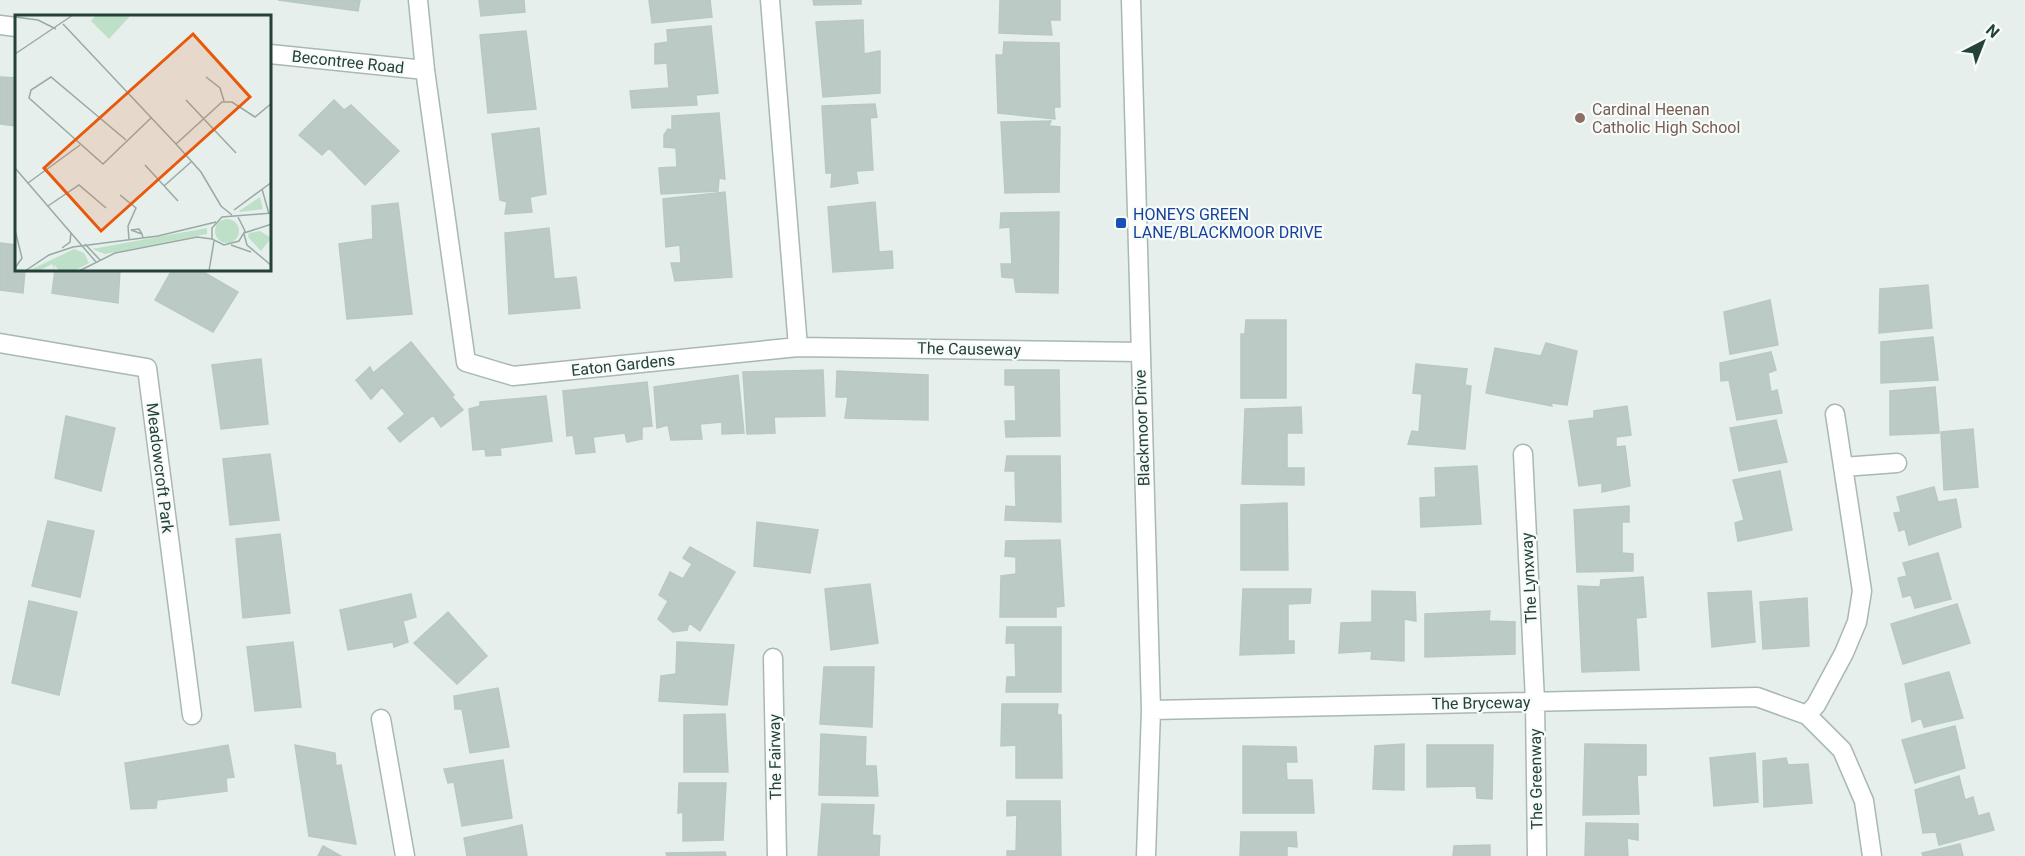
<svg xmlns="http://www.w3.org/2000/svg" width="2025" height="856" viewBox="0 0 2025 856" font-family="Roboto,sans-serif">
  <rect width="100%" height="100%" fill="#e6efeb"/>
  <path fill="#bbcac4" stroke="#b8c9c2" stroke-width="1.5" d="M278,0H360L358,11Z
    M479,0H524L525,12L481,16Z
    M649,0H710L712,17L652,23Z
    M813,0H861V4L814,5Z
    M1000,0H1060V20H1050L1052,35L999,33Z
    M863,20L864,54L880,51V93L823,97L816,22Z
    M711,26L718,93L696,95L697,105L632,108L630,91L669,88L667,63L655,64V44L668,42L667,30Z
    M526,31L536,109L488,113L480,35Z
    M1004,42L1059,43L1060,107H1054L1055,119L998,113L996,55H1003Z
    M0,77L16,78V126L0,124Z
    M334,100L344,110L351,105L399,151L365,185L329,148L322,155L299,135Z
    M875,104L877,117L870,118L873,170L856,171L858,183L831,187L832,173H826L822,106Z
    M719,113L725,179L719,178L718,191L661,194L659,168L677,167L676,148L664,147V135L668,129L672,130V116Z
    M1051,121L1049,126L1060,127L1059,192L1005,193L1001,122Z
    M539,128L546,194L530,197L532,212L505,214L507,202L500,200L492,134Z
    M725,192L732,277L675,281L671,263H681L680,245L666,247L663,199Z
    M875,202L879,252L892,251L893,268L833,272L828,207Z
    M398,203L412,314L347,319L339,244L373,239L372,206Z
    M1059,212L1058,293L1016,292L1014,278L1002,277L1001,264H1012L1010,227L1000,228L1001,213Z
    M549,228L554,279L576,277L580,308L509,314L505,233Z
    M0,243L16,245V270H25L23,293L0,290Z
    M55,270H120L118,303L52,293Z
    M172,270H200L238,292L213,332L155,300Z
    M1928,285L1932,328L1879,333L1880,289Z
    M1770,300L1778,345L1730,354L1724,312Z
    M1246,320H1286V398H1241V334H1245Z
    M1933,337L1938,380L1881,383V342Z
    M411,342L454,395L452,397L463,410L441,427L433,415L400,442L388,428L405,414L382,387L371,399L356,380L370,367L373,373Z
    M1546,343L1577,351L1567,405L1551,403L1552,406L1486,393L1495,348L1541,356Z
    M1771,352L1776,370L1768,373L1771,392L1777,390L1782,413L1737,420L1729,380L1721,381L1720,363Z
    M261,359L268,424L221,429L212,365Z
    M1416,364L1467,369L1465,385L1471,386L1465,449L1408,444L1412,431L1419,432L1422,394L1413,393Z
    M823,370L825,416L774,417L775,433L747,434L743,372Z
    M1005,370H1059L1060,436L1006,437L1005,421H1016L1015,385H1005Z
    M837,371L928,375V420L845,418L848,397H836Z
    M738,375L744,433L722,434V422L700,424L702,439L671,440L668,425L657,428L654,387Z
    M647,382L652,426L642,427V439L627,442L625,433L593,437L595,452L576,454L573,435L567,436L563,391Z
    M1935,387L1939,433L1890,435V391Z
    M546,396L552,441L500,448L501,455L486,456L485,449L473,450L469,409L480,406V402Z
    M1627,406L1631,435L1616,437V447L1625,446L1630,486L1602,492V483L1579,486L1569,421L1594,418V411Z
    M1301,407L1302,433H1287V468H1304V485L1242,484L1245,409Z
    M66,416L115,428L101,491L55,478Z
    M1776,420L1787,462L1739,471L1730,428Z
    M1973,429L1978,487L1944,490L1941,432Z
    M270,454L279,520L230,525L223,459Z
    M1007,456H1060L1061,522L1005,520L1006,506L1016,507L1015,471H1005Z
    M1477,466L1481,524L1421,527L1420,498L1436,497L1435,468Z
    M1780,471L1792,530L1738,541L1735,523L1744,520L1733,480Z
    M1934,487L1938,502L1956,499L1961,527L1909,545L1905,529L1899,531L1894,513L1901,512L1897,497Z
    M1287,503L1288,570H1241V505Z
    M1629,506V522H1622V553L1633,554V571L1577,572L1574,510Z
    M48,521L94,531L80,597L32,586Z
    M757,522L818,530L810,573L754,566Z
    M280,534L290,613L243,618L236,539Z
    M1060,540L1064,606L1056,607V617H1000L1001,576L1016,574V557L1005,556L1006,541Z
    M690,547L735,572L700,631L689,623L687,630L673,632L658,619L668,601L659,595L670,572L683,579L692,564L683,558Z
    M1938,553L1951,599L1915,608L1911,595L1903,597L1898,578L1907,576L1903,563Z
    M1643,577L1646,617L1636,618L1639,670L1582,672L1578,586L1600,587L1601,580Z
    M870,584L878,643L831,650L825,589Z
    M1243,589H1311L1310,603L1288,604V641H1294V653L1240,655Z
    M1372,591L1415,592L1416,621L1404,619V661L1371,659L1372,651L1339,653L1341,623L1372,622Z
    M1751,591L1755,642L1712,647L1708,593Z
    M411,594L416,617L403,621L408,642L394,647L393,642L348,650L340,610Z
    M1807,598L1809,646L1763,649L1760,602Z
    M29,601L77,612L59,695L12,683Z
    M1957,604L1970,643L1903,664L1891,624Z
    M1490,611L1489,621L1515,622V654L1425,657V614Z
    M448,612L487,656L457,684L414,643Z
    M1007,627H1061V692H1006L1007,677H1016L1015,643H1006Z
    M293,642L301,707L255,711L247,647Z
    M677,642L734,645L727,705L659,701L661,676L676,674Z
    M824,667H874L872,727L820,724Z
    M1949,672L1963,718L1924,727L1921,718L1912,722L1905,684Z
    M498,688L509,747L470,753L462,709H455L454,696Z
    M1002,704H1058L1057,714L1061,715L1062,778H1016V745L1001,746Z
    M725,714L728,772H684V715Z
    M1955,726L1965,768L1915,783L1902,740Z
    M821,734L866,737L865,766H876L878,796L819,795Z
    M1404,744V790L1373,789L1375,746Z
    M1585,744L1646,745V775H1637L1639,814L1583,815Z
    M228,745L234,777L226,778L227,791L157,800L156,808L131,809L125,763Z
    M295,745L335,753L336,766L341,765L356,844L309,836Z
    M1427,745H1493L1492,799L1477,798L1476,786L1427,787Z
    M1243,746L1296,747L1297,762H1286L1287,780H1312L1314,813H1243Z
    M1755,753L1758,802L1714,806L1710,758Z
    M1786,758L1788,765L1808,764L1812,803L1764,807L1763,761Z
    M503,760L512,818L462,826L454,782L448,783L444,769Z
    M1959,776L1965,800L1973,797L1978,816L1989,813L1994,830L1939,845L1936,832L1923,833L1915,790Z
    M679,783H726L723,840L683,841V812L678,813Z
    M1007,801H1060L1061,856H1007V851H1016L1017,815L1007,816Z
    M822,804L874,805L872,835L880,836L879,856H818Z
    M1586,823L1638,824V840L1627,838L1628,856H1585Z
    M522,825L527,856H467L464,838Z
    M1241,832H1296L1297,847L1287,846V856H1240Z
    M1960,844L1963,856H1923L1922,853Z
    M1490,845V856H1453L1454,846Z
    M323,846L341,856H318Z
    M725,852L726,856H667L666,853Z"/>
  <g fill="none" stroke-linecap="round" stroke-linejoin="round">
    <defs>
      <path id="street" d="M418,0L425,70L466,362L513,376L798,347L1140,352
        M770,0L798,347
        M1131,0L1151,710L1146,856
        M0,25L16,27
        M270,54L425,70
        M0,343L147,368L192,715
        M1523,454L1535,701L1537,856
        M1843,467L1897,463
        M773,658L777,856
        M1151,710L1757,697L1807,715L1842,750L1864,801L1872,856
        M1807,715L1816,705L1844,653L1857,622L1862,591L1835,414
        M381,719L405,856"/>
    </defs>
    <use href="#street" stroke="#a8b8b2" stroke-width="21"/>
    <use href="#street" stroke="#fff" stroke-width="18"/>
  </g>
  <circle fill="#8d6e63" stroke="#f7fbf9" stroke-width="2" cx="1580" cy="118" r="6"/>
  <rect fill="#1a4fb4" stroke="#f7fbf9" stroke-width="2" x="1115" y="217" width="12" height="12" rx="3"/>
  <g text-anchor="middle" dominant-baseline="central" stroke-width="4.5" stroke-linejoin="round" paint-order="stroke">
    <g font-size="16" fill="#24423a" stroke="#f7fbf9">
      <text transform="translate(348 62) rotate(6)">Becontree Road</text>
      <text transform="translate(969 349) rotate(1)">The Causeway</text>
      <text transform="translate(623 365) rotate(-6)">Eaton Gardens</text>
      <text transform="translate(1142 428) rotate(-92)">Blackmoor Drive</text>
      <text transform="translate(160 468) rotate(83)">Meadowcroft Park</text>
      <text transform="translate(1529 578) rotate(-93)">The Lynxway</text>
      <text transform="translate(1481 703) rotate(-1)">The Bryceway</text>
      <text transform="translate(775 757) rotate(-91)">The Fairway</text>
      <text transform="translate(1536 779) rotate(-91)">The Greenway</text>
    </g>
    <g font-size="16" fill="#785e54" stroke="#f7fbf9" text-anchor="start">
      <text x="1592" y="109">Cardinal Heenan<tspan x="1592" dy="18">Catholic High School</tspan></text>
    </g>
    <g font-size="16" fill="#164399" stroke="#f7fbf9" text-anchor="start">
      <text x="1133" y="214">HONEYS GREEN<tspan x="1133" dy="18">LANE/BLACKMOOR DRIVE</tspan></text>
    </g>
  </g>
  <g transform="translate(15 15)">
    <rect width="256" height="256" fill="#e6efeb"/>
    <path d="M81,0H116L94,24L76,6ZM245,182L248,194L225,197L224,196ZM200 216a12 12 0 1 1 24 0a12 12 0 1 1-24 0ZM192,213V219L90,239L77,234ZM245,216L256,223L246,236L233,222L234,218ZM59,234L69,238L74,248L59,256H44L39,249L40,256L37,249L24,256H13Z" fill="#bfe0c8"/>
    <path fill="none" stroke="#98aaa4" stroke-width="1.5" d="M0,2L23,5L41,14M48,9L161,129L186,157L206,191L217,200M0,39L58,0M191,62L205,73L209,86M171,85L221,138M111,125L36,62L16,75L14,83L88,149L136,103M161,129L207,87H217L240,102L257,88M130,150L163,186M0,153L81,247M13,168L65,130M149,171L176,147M247,174L254,199M105,180L121,193L113,211L114,225M33,191L64,170L91,193M219,195L257,167M223,202L230,216L224,226L209,230L197,224V213L207,202L257,198M0,215L7,243L0,253M229,218L257,209M127,219L116,215L124,214L127,219L128,223M229,219L232,230L257,251M70,229L85,245M216,230L236,237M47,233L55,227L56,217M10,256L34,240L58,232L143,221L201,207M64,256L100,238L182,222L197,224M194,256L199,226"/>
    <path fill="#e8590c" fill-opacity="0.15" stroke="#e8590c" stroke-width="3" d="M178,19L235,82L86,216L29,153Z"/>
    <rect width="256" height="256" fill="none" stroke="#24423a" stroke-width="3"/>
  </g>
  <g transform="translate(1983 42) rotate(42)" stroke="#f7fbf9" stroke-width="4.5" paint-order="stroke">
  <path d="M0-4.5L10 22L0 15L-10 22Z" fill="#24423a"/>
  <text y="-9" font-size="16" font-weight="bold" text-anchor="middle" fill="#24423a">N</text>
  </g>
</svg>
